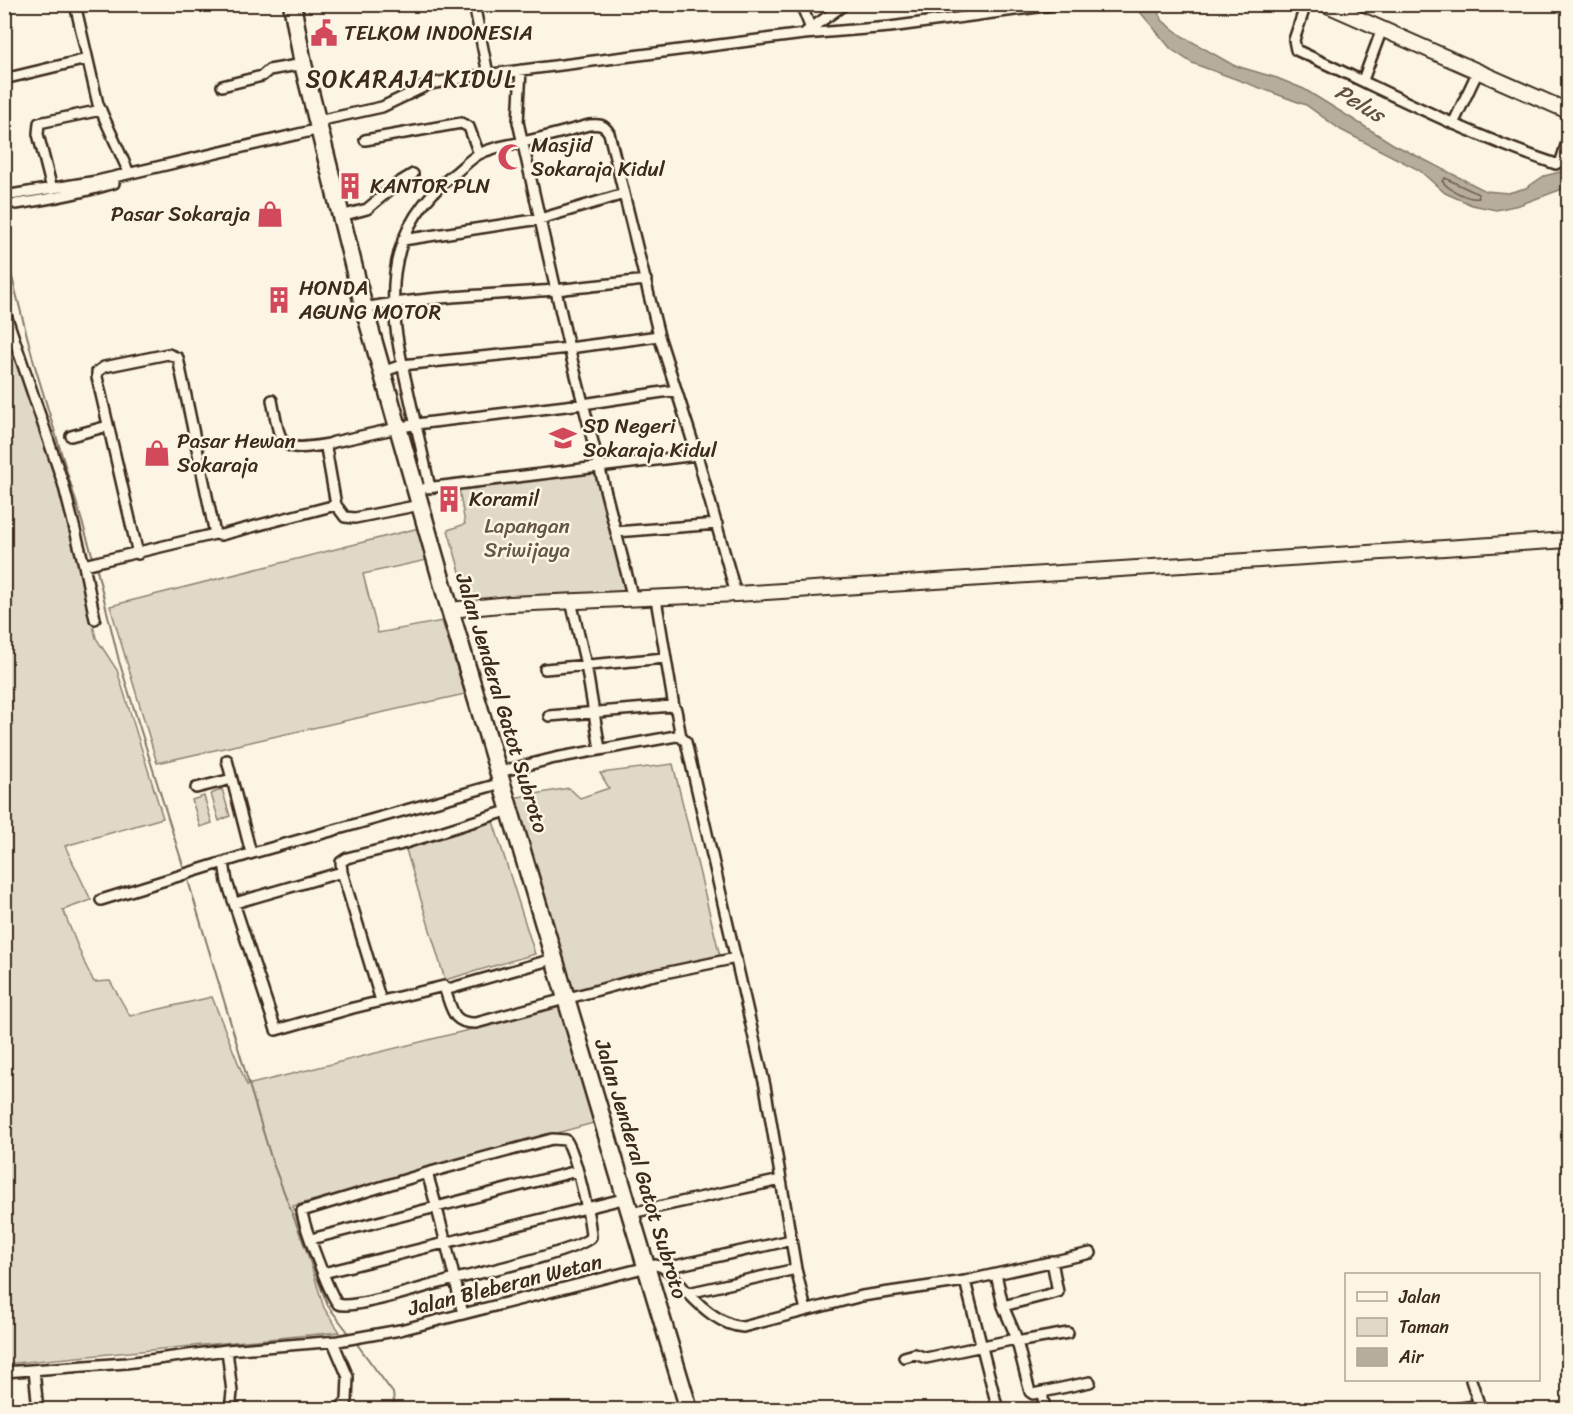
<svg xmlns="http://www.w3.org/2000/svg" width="1573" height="1414" viewBox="0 0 1573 1414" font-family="Sriracha,sans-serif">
  <rect width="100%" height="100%" fill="#fcf5e5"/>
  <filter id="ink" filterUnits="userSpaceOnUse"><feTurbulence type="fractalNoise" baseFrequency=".0167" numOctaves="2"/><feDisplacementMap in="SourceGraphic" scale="12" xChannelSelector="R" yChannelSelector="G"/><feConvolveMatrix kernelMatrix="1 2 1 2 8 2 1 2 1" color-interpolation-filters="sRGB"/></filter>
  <g filter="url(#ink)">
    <path fill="#e0d8c8" stroke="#8e8173" stroke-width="1.5" d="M4,328L20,367L69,520L96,638L117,670L163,818L65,846L91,900L63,910L85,964L94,982L110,981L130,1016L212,997L247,1085L561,1007L597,1122L293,1206L324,1308L340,1332L5,1364Z
      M594,469L627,592L469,603L448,530L465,524L458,483Z
      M419,528L427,560L363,574L378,633L442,621L465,694L157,763L110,606Z
      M673,764L720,956L574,993L512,798L569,788L580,798L609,788L600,773Z
      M222,789L230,816L219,821L211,794Z
      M204,796L212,823L200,827L192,800Z
      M492,818L535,954L445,980L404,843Z"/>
    <path fill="#b7ad9e" stroke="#85796b" stroke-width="1.5" d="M1136,5H1154L1163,21L1182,36L1233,65L1277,78L1304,89L1393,144L1486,191L1508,193L1526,188L1544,176L1568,170V187L1519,205L1496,210L1472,205L1445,193L1419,170L1341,130L1306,105L1192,63L1171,49L1141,13Z"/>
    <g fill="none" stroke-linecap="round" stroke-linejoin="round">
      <path stroke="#6d5e51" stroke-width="1.5" d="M1445,178L1478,194L1479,198C1468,200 1449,190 1442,181Z"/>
      <path stroke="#85796b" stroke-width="2" d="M4,246L34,363L94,561
        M96,566L119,661L185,872
        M187,877L272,1161L328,1306L351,1336
        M354,1340L393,1393L395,1410"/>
      <defs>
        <path id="street" d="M75,4L98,104L129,173
          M474,4L488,74
          M801,4L811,29
          M1306,4L1294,40L1296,50C1382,89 1465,134 1556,164L1561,161L1568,139
          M806,32L845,4
          M521,70L518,122L569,348L659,336L697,455L736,594
          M4,79L87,59
          M1363,80L1382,29
          M222,86L262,76L269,70L303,64
          M318,121L382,107L430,84L468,77L804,34L890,27L1053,5
          M1453,124L1478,71
          M365,140L461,123L469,127L479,154
          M52,189L38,134L39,123L101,110
          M4,196L97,181L320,129
          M16,204C50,199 82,193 114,183V177
          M341,216L367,209L398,183L413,174
          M403,240L540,219L624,194
          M364,308C427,296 491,295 555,290C585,287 616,283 646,280
          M4,309L63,483L84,565L95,619
          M382,372L402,365L569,348L633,599
          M272,400C281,446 278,453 329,444
          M71,436L108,426
          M426,488L697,455
          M430,488C423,455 415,422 408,390C388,306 378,234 454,174C462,168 470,159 479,154C492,147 509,145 523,142C545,137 567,131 589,125C599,124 604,124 609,133L659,336
          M420,505L355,518L345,517L336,505L326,448L329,444L334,442L416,424L583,404L676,390
          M616,532L717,524
          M138,554L97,377V372L104,367L168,354L178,358L215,534
          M84,565L215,534L221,535L336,505
          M656,599L674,707
          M571,601L586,665L600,749
          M545,669L665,658
          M549,716L672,706L676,710L681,737
          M227,760L251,853
          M499,772L555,758L676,736L681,737L686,742L765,1086L781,1180
          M196,788L232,779
          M224,862L227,882L276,1030L353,1008L444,986L445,990L553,959
          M342,872L381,1001
          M101,900L253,853L502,783
          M235,903L342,872L341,862L347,858L399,845L510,810
          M445,990C452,1009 452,1024 476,1023L650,976L736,958
          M427,1173L302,1211C302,1221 332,1301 338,1304C343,1306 350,1305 356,1304C384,1300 412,1290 440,1283C466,1276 578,1252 591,1237C590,1218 576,1154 566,1140L552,1139L427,1173C441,1220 452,1267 463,1314
          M631,1213L781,1180L796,1269L806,1310
          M311,1239L577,1171
          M666,1268L791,1240
          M323,1273L627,1198
          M996,1274L1091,1253
          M965,1281L998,1410
          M688,1293L796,1269
          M1003,1306L1058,1292L1052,1261
          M333,1342L348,1377L347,1401L338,1410
          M1016,1342L1068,1333
          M227,1350L232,1392L230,1410
          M904,1357L915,1354L926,1358L1016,1339
          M34,1370L38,1410
          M4,1372L126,1363L227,1350L338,1341L400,1330L655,1265C669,1266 677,1282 687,1292C702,1308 721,1325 743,1327L862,1296L965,1281L996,1274L1003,1306L1015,1334L1030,1392L1033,1394L1090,1382
          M1471,1380L1481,1410
          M1042,1392L1045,1410
          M1449,1410L1480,1405"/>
        <path id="secondary" d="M1325,4L1568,111
          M450,610L510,604L736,594L1568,540"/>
        <path id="highway" d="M292,4L303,64L364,308L450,610L689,1410"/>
      </defs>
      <use href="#street" stroke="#3b2a1e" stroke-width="14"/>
      <use href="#secondary" stroke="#3b2a1e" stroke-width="18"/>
      <use href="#highway" stroke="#3b2a1e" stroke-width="21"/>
      <use href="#street" stroke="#fcf5e5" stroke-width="9"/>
      <use href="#secondary" stroke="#fcf5e5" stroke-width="14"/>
      <use href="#highway" stroke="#fcf5e5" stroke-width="16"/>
    </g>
  </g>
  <defs>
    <symbol id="civic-bare" viewBox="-9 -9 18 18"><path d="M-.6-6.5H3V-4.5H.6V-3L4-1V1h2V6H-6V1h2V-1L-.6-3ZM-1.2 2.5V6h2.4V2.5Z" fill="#d1495b" stroke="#fcf5e5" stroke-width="2.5" paint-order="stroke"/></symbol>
    <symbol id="mosque-bare" viewBox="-9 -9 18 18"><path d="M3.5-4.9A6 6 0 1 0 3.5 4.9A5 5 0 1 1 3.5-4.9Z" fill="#d1495b" stroke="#fcf5e5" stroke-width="2.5" paint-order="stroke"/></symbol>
    <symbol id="building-bare" viewBox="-9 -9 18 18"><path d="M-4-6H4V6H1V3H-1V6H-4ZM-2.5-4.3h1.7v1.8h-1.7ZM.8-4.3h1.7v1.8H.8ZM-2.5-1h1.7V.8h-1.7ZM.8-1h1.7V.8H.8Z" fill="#d1495b" stroke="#fcf5e5" stroke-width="2.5" paint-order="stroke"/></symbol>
    <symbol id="shop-bare" viewBox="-9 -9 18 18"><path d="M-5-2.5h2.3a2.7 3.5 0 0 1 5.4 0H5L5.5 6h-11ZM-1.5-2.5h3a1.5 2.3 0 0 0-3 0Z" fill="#d1495b" stroke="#fcf5e5" stroke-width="2.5" paint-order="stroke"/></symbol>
    <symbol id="school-bare" viewBox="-9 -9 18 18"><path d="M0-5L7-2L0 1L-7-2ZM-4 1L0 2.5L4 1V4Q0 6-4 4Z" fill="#d1495b" stroke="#fcf5e5" stroke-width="2.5" paint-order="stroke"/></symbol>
  </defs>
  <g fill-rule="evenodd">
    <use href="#civic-bare" x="305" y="14" width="38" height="38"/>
    <use href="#mosque-bare" x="492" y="138" width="38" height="38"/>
    <use href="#building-bare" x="331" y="167" width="38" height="38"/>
    <use href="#shop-bare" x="251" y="195" width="38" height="38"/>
    <use href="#building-bare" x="260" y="281" width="38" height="38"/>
    <use href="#school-bare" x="544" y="419" width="38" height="38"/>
    <use href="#shop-bare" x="138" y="434" width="38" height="38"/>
    <use href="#building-bare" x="430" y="480" width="38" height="38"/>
  </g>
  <g text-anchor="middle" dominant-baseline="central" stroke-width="5" stroke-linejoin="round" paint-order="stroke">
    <g font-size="21" fill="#3b2a1e" stroke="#fcf5e5" text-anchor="start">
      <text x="344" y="33">TELKOM INDONESIA</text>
      <text x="531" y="145">Masjid<tspan x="531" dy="24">Sokaraja Kidul</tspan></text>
      <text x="370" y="186">KANTOR PLN</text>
      <text x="250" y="214" text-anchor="end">Pasar Sokaraja</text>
      <text x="299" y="288">HONDA<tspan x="299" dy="24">AGUNG MOTOR</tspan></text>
      <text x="583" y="426">SD Negeri<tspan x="583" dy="24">Sokaraja Kidul</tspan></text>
      <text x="177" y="441">Pasar Hewan<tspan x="177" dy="24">Sokaraja</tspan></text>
      <text x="469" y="499">Koramil</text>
    </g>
    <g font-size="21" fill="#645648" stroke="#fcf5e5">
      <text x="527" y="526">Lapangan<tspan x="527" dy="24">Sriwijaya</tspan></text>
    </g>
    <g font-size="21" fill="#3b2a1e" stroke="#fcf5e5">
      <text transform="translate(502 703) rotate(73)">Jalan Jenderal Gatot Subroto</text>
      <text transform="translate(641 1169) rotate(73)">Jalan Jenderal Gatot Subroto</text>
      <text transform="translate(505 1285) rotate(-14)">Jalan Bleberan Wetan</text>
    </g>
    <g font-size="22" font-style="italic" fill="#605144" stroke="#fcf5e5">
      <text transform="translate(1360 103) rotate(31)">Pelus</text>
    </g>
    <g font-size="24" letter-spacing="1.5" fill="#3b2a1e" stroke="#fcf5e5">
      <text x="411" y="79">SOKARAJA KIDUL</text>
    </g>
  </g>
  <rect width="1573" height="1414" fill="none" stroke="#fcf5e5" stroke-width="24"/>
  <rect x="12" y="12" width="1549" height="1390" fill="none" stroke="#3b2a1e" stroke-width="2" filter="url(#ink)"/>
  <rect x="1345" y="1273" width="195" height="108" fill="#fcf5e5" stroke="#afa495" stroke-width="1.5"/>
  <rect x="1357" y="1292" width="30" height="9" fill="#fcf5e5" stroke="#afa495" stroke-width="1.5"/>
  <text x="1399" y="1303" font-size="18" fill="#3b2a1e">Jalan</text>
  <rect x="1357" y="1318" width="30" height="18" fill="#e0d8c8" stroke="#afa495" stroke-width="1.5"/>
  <text x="1399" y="1333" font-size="18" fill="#3b2a1e">Taman</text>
  <rect x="1357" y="1348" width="30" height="18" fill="#b7ad9e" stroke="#afa495" stroke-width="1.5"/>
  <text x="1399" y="1363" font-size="18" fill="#3b2a1e">Air</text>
</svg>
